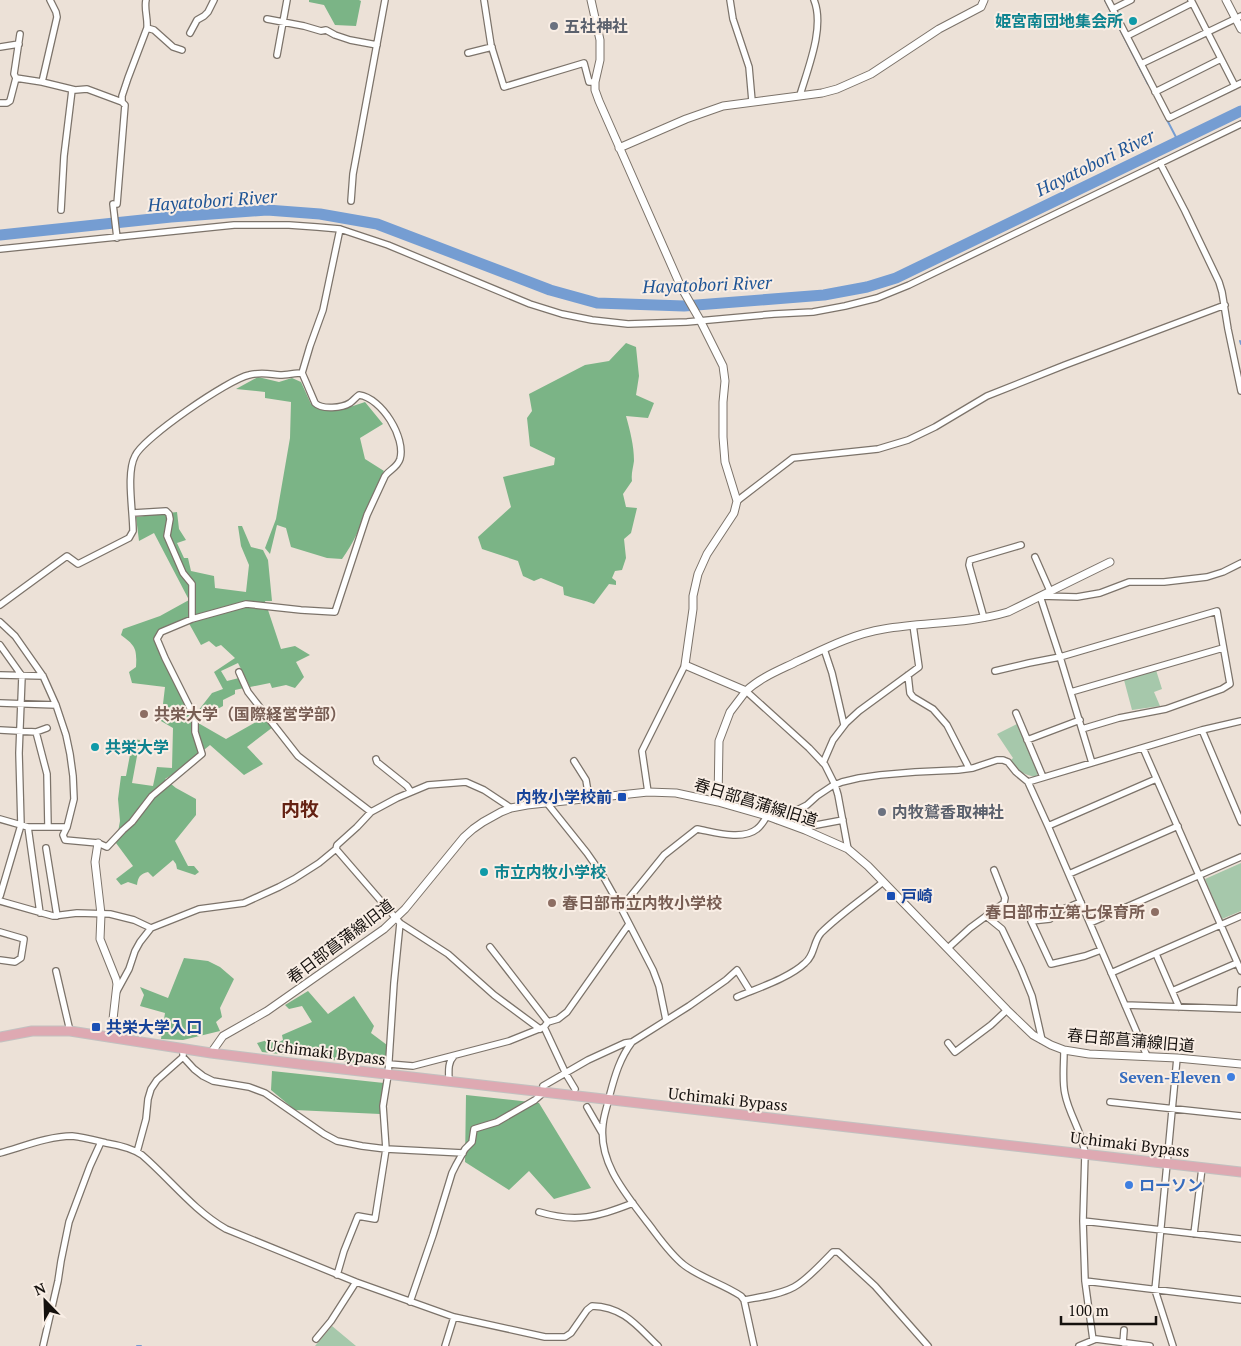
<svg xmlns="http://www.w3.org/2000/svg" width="1241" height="1346" viewBox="0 0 1241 1346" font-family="'PT Serif','Noto Sans JP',serif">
  <rect width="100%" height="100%" fill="#ece1d7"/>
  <path fill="#a6c8ab" d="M1156,670L1162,689L1154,692L1160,706L1132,710L1124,680Z
    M1017,724L1038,774L1035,777C1020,773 1020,772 1010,761L1013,758L997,734Z
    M1241,863V911L1222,919L1205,879Z
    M332,1326L356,1346H315Z"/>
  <path fill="#7bb486" d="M309,0H359L361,1L356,26L335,25L324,5L309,2Z
    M626,343L636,347L639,376L636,395L654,403L648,418L626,416C630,431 634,445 634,461C633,468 631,474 632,481L623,494L626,507L637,508L631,533L624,539L626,558L622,570L615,571L612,578L616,581V585L609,584L594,604C585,600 575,599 564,595L563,587L541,578L534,581L523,576L518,561L482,549L478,537L511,507L503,477L554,465L555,458L530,446L527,418L532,411L529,394L585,365L609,361Z
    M258,377L279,382L292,378L301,382L311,404L344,409L365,402L383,424L360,438L365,459L384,471C380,479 376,487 372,496C364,518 356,540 342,559L327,558L291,547L286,528L277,525L270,554L265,548L276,519L290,438L291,402L265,398V392L236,389Z
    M177,512L179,529L186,540L177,543L184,558H188L191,571L214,576L215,588L246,592L249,565L241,546L238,526H242L251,547L263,550L268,560L272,601H265L281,649L295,646L310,655L296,662L304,677L295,688L286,685L272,688L270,683L250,687L238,663L221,671L227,681L239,678L244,688L235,690V694L223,700V706L203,717L198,711L212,693L223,689L214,672L235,658L221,645L216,647L209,641L201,645L186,618L167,626L154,637L193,720L226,739L265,717L273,727L247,747L263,764L244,775L210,745L178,771L165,779L176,788L196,799V815L175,841L188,866H194L199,872L195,875L177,869L176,864L173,860L153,877L148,872C140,874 138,877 137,885L128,882L121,885L116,879L133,866L116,843L120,821L118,799L121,776H126L133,739L140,740L132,783L153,786L157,767L172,768L173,728L161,721L165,687L132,683L129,672L136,667C137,649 136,646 121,635L123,629L160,616L189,600L154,533L139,541L136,517Z
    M184,958L208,961L220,967L234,979L220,1008L222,1017L216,1022L220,1031L183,1040L161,1039L165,1013L140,1006L144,995L140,987L168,998Z
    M308,991L328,1014L354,996L374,1026L371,1033L387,1045L385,1066L262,1052L257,1043L271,1039L275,1044L283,1040L282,1035L312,1022L302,1006L289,1009L285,1005Z
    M272,1071L384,1083L380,1114L295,1110L271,1090Z
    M466,1095L539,1103L591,1188L554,1199L529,1171L509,1190L465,1162Z"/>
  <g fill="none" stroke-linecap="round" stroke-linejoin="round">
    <path stroke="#759dd2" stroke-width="2" d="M1105,0L1148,84
      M1166,118L1178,141
      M1240,341L1241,344
      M137,1346H141"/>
    <path stroke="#759dd2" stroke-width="11" d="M0,235L171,217L267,210L320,214L377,224L550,290L597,303L684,306L824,295L867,287L896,278L1241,111"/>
    <defs>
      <path id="minor" d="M484,0L491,45L504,87L584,63L589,82H595
        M730,0L733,19L749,67L752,101
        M1108,0L1169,118L1241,83
        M1191,0L1235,86
        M1113,9L1131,0
        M267,19L304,26L321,31L326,30L335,35L350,40L377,45
        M147,28L154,30L173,47L182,50
        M190,33L197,20L204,16L208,12L214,0
        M1127,36L1192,3
        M0,47L19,44
        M468,53L492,47
        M277,55L287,0
        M1141,64L1241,16
        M16,78L14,74L20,34
        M42,82L57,17L56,12L50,0
        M1155,92L1221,59
        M800,95C808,68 825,27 814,0
        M122,102V96L128,78L147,28C148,18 144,9 146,0
        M0,103H7L10,101L16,78L42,82L75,90L87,89L122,102L125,105L117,204
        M1160,163L1185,211L1219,282L1222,292L1228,329L1241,391
        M351,201L353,174L385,0
        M113,204L117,238
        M61,210L64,156L72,90
        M0,249L234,225H289L317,227L340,229L388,245L530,304L562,314L592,320L628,324L687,322L774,314L813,312L845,306L877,298L909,285L1241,124
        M737,501L793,458L878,449L908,440L935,427L987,396L1065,365L1225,305
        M133,513L166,511L169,514L170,519L167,536L183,573L192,584V619
        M1035,557L1050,591
        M0,605L67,556L78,564L129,538L133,531C133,510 126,473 135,456C143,438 229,379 249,375C261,372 268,374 280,375C287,375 295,373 302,373
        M984,618L969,565L970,560L1021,545
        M0,622L15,636L43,676L56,705L66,735L70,754L73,776L74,799L67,827L63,835L65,840L98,843L107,847L123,830L132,822L152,796L202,754L195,732V718L165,658L157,639L161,632L192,619L246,604L301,610L335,612L367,515L385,476C390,469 397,468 400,459C406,438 382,398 359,395C356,397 354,400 350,403C342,408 322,410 315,403C314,401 304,377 302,373L310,346L323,310L340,229
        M0,645L22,676L19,753L21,825L0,896
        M824,649L832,673L844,725
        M995,671L1029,663L1060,657L1217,611L1230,684L1222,689L1166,709L1119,718L1082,729
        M239,672L248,692L298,756L371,812
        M0,675L43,676
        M908,675L910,693L913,697L933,709L947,725L969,768
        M746,691L809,748L825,765L835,785L838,795L848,849
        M1071,692L1223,648
        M0,703L56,705
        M1016,713L1043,777
        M0,730L36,732L47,728
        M1202,730L1241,822
        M36,732L47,774L48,827
        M1027,740L1080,720
        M1143,748L1241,971
        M376,759L377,762L407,786L411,792
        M574,761L586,780L589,798
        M823,763L833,740L846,723L859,711L919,667L913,625
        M1092,763L1060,657L1040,596L1077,597L1100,593L1129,582H1164L1207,577L1223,572L1241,563
        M1028,782L1202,730L1241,721
        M648,792L642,751L685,665
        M547,803L587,853L603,876L621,908L653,970L659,986L666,1020
        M0,819L28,827H67
        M777,820L807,805L817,796L832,786L842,782L859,778L880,775L915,772L958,770L973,768L997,760H1003L1008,762L1016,772L1028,782L1048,826L1147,1056
        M1048,826L1156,779
        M28,827L40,913
        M805,830L811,826L843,820
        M46,848L57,916
        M336,849L400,923L448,954L494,995L540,1029
        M1069,874L1178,826
        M0,901L53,916L77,913L110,914L134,920L151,928
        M1081,902L1056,912L1050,919L1031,921L1051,964L1085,956L1101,950
        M621,908L664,855L697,829C714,832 742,841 757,829C761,826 764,821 767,816
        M986,916L1002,929L1021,969L1032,996L1042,1040
        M1090,923L1241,857
        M0,932L24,939L21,958L15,962L0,960
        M490,947L548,1022
        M948,948L970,928L1004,903L1005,898L994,870
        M1156,954L1179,1007
        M56,971L70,1031
        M1111,973L1241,916
        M117,991L129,969L135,951L140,942L151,928L199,909L244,903L279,887L294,879L319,863L336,849L337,845L357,827L371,812L397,798L428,785L466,782L484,790L511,808
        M1172,991L1237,963
        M737,997C758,988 789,978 805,963C815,955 813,942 821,933C840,914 863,899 883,882
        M1125,1005L1241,1009
        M1240,1009L1241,990
        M544,1027L566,1074L575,1089
        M632,1042C620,1058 615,1075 610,1094C608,1104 604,1114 603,1124C598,1162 625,1193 647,1222C658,1236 669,1253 684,1265C701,1278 723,1284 741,1296L744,1300L754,1346
        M948,1043L955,1052L991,1025L1007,1010
        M1064,1050C1064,1064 1062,1082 1065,1094C1069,1115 1083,1133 1085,1154L1083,1221L1085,1281L1093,1340
        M183,1057L194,1069L203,1076L213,1081L249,1087L265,1093L324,1134L337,1141L362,1146L386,1149L463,1153
        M389,1064L413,1066L509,1041L544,1027L548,1022L558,1019L567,1012L629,924
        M449,1082C449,1073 447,1063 454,1056
        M543,1086L588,1060L625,1043L632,1042L689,1006L726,980L737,970L750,991
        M1110,1102L1241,1116
        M587,1107L602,1133
        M137,1152L146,1119L148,1099L151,1089L157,1080L183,1057V1053
        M0,1153C22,1147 49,1136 72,1136C83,1137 94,1140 106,1143C118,1145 132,1148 142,1155C171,1180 193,1210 226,1229L356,1282L454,1317L545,1337H565L571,1333L587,1310L592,1306C624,1307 637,1326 658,1346
        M539,1212C576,1223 598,1217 633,1203
        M1083,1221L1241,1239
        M1194,1234L1202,1168
        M337,1275L344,1251L358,1216L375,1219L386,1149L383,1106L388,1075L394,983L400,923
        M1085,1281L1241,1300
        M744,1300C760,1297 779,1295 794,1287C807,1280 823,1262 833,1252H838L875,1286L928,1346
        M410,1302L433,1235L452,1173L456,1165L465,1149L472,1142L474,1129L497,1122L535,1100L543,1093
        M316,1339L331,1321L356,1282
        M1123,1343L1124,1330
        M43,1346L58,1281L61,1261L69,1222L90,1166L101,1142
        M445,1346L454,1317
        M1079,1346L1096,1339L1150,1346
        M1173,1346L1155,1290L1177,1058"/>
      <path id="tertiary" d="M591,0L600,40V60L595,82V90L599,101L681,287L700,320L723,366L725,381L723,402V437L725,462L737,501L734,513L707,554L698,574L693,596V609L685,665L746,691L730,712L719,741L718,802
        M1226,0L1241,29
        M619,148L686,119L723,106L822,93L837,89L871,74L939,29L981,7L984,0
        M746,691C761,677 780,670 798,661C826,648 853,634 884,629C925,622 968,624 1008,612L1110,562
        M98,843L95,862L101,914L100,939L116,979L117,984L111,1037
        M211,1053L223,1036L267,1011L384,929L405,909L464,837L473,829L483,822L501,812L511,808L527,805L648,792L676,793L718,802L767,816L805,830L848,849L868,866L1007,1010L1033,1035L1051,1045L1064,1050L1089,1054L1177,1058L1241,1064"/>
      <path id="primary" d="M0,1037L32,1031H70L211,1053L307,1065L1241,1172"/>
    </defs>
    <use href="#minor" stroke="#7c736a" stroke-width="8"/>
    <use href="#tertiary" stroke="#7c736a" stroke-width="9"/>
    <use href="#primary" stroke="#c2c1c0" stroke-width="11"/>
    <use href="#minor" stroke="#fff" stroke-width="5.5"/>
    <use href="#tertiary" stroke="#fff" stroke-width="7"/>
    <use href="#primary" stroke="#dea9b2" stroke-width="9"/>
  </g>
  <g fill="#0f9aa8" stroke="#f9eee5" stroke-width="2">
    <circle cx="1133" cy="21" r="5"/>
    <circle cx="95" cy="747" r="5"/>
    <circle cx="484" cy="872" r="5"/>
  </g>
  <g fill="#6b7280" stroke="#f9eee5" stroke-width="2">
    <circle cx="554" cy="26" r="5"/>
    <circle cx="882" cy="812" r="5"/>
  </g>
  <g fill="#8d6e63" stroke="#f9eee5" stroke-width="2">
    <circle cx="144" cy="714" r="5"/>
    <circle cx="552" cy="903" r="5"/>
    <circle cx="1155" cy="912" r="5"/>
  </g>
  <g fill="#1a4fb4" stroke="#f9eee5" stroke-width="2">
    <rect x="617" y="792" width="10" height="10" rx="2.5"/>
    <rect x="886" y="891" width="10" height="10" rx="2.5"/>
    <rect x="91" y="1022" width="10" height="10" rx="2.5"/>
  </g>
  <g fill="#3f7fe0" stroke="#f9eee5" stroke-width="2">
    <circle cx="1231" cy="1077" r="5"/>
    <circle cx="1129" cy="1185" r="5"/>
  </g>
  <g text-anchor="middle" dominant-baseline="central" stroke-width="4" stroke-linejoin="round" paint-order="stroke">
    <g font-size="16" font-weight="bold" fill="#0d838f" stroke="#f9eee5" text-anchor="start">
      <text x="1123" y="21" text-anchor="end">姫宮南団地集会所</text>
      <text x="105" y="747">共栄大学</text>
      <text x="494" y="872">市立内牧小学校</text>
    </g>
    <g font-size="16" font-weight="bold" fill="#5b616d" stroke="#f9eee5" text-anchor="start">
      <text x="564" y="26">五社神社</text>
      <text x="892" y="812">内牧鷲香取神社</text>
    </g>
    <g font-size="16" font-weight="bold" fill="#785e54" stroke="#f9eee5" text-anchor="start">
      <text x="154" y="714">共栄大学（国際経営学部）</text>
      <text x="562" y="903">春日部市立内牧小学校</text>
      <text x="1145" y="912" text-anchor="end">春日部市立第七保育所</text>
    </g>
    <g font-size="16" font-weight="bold" fill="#164399" stroke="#f9eee5" text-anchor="start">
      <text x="612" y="797" text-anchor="end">内牧小学校前</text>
      <text x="901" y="896">戸崎</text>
      <text x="106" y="1027">共栄大学入口</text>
    </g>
    <g font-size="16" fill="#15110e" stroke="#f9eee5">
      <text transform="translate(756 802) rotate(17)">春日部菖蒲線旧道</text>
      <text transform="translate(340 941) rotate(-37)">春日部菖蒲線旧道</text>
      <text transform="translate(1131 1040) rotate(5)">春日部菖蒲線旧道</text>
      <text transform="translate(326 1052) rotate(7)">Uchimaki Bypass</text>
      <text transform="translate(728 1099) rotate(6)">Uchimaki Bypass</text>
      <text transform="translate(1130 1144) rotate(7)">Uchimaki Bypass</text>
    </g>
    <g font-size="16" font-weight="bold" fill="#366cbe" stroke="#f9eee5" text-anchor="end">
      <text x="1221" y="1077">Seven-Eleven</text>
      <text x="1139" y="1185" text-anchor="start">ローソン</text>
    </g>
    <g font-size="18" font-style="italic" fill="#1e5495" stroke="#f9eee5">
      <text transform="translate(1095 162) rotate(-26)">Hayatobori River</text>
      <text transform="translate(212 200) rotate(-4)">Hayatobori River</text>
      <text transform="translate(707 284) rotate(-2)">Hayatobori River</text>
    </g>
    <g font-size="19" font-weight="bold" fill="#652213" stroke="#f9eee5">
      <text x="300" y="808">内牧</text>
    </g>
  </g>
  <g transform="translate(45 1301) rotate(337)" stroke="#f9eee5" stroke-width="4" paint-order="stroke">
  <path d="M0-4L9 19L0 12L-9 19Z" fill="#15110e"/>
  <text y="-8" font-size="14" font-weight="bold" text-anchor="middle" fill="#15110e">N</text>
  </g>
  <path d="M1061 1316v8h95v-8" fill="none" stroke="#15110e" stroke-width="2.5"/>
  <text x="1068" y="1316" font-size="15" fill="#15110e" stroke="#f9eee5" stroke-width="4" paint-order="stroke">100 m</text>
</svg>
